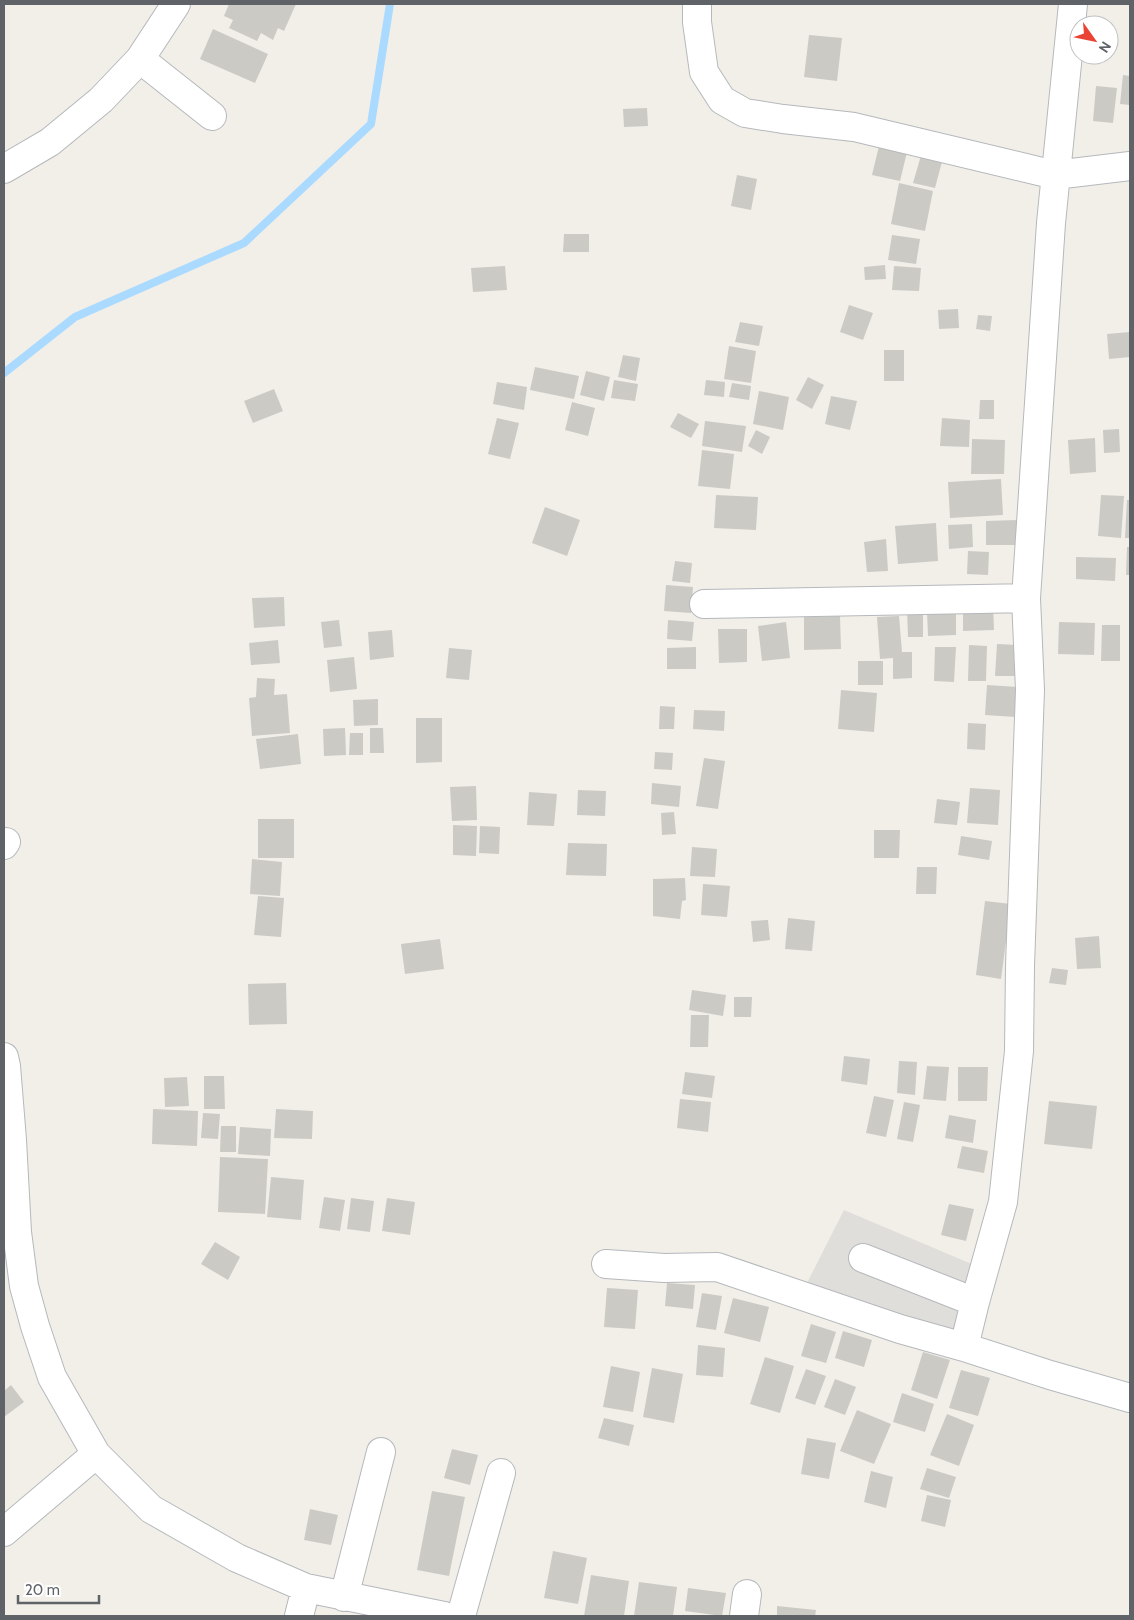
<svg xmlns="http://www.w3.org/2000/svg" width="1134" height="1620" viewBox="0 0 1134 1620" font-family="Cabin,sans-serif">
  <rect width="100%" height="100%" fill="#f1efe8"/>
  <path fill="#e0deda" d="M844,1210L974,1265L953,1331L805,1287Z"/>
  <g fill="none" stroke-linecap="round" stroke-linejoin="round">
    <path stroke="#aadaff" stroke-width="8" d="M4,373L75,317L244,243L371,124L390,4"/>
  </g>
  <path fill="#cccac5" d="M229,4H296L284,31L278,28L273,40L261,33L257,41L229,28L233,20L224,16Z
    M213,29L268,54L255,83L200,59Z
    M809,35L842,38L837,81L804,77Z
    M1123,75L1130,76V105L1120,104Z
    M1096,86L1117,88L1113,123L1093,121Z
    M647,108L648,126L624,127L623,109Z
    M879,146L907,152L900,181L872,175Z
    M922,152L943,158L935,188L913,183Z
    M737,175L757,179L751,210L731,206Z
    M899,183L933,191L925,231L891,224Z
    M564,234H589V252H563Z
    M892,235L920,239L916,264L888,260Z
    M885,265L886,279L865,280L864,267Z
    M505,266L507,290L473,292L471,268Z
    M894,266L921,268L919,291L892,290Z
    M849,305L873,313L863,340L840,332Z
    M958,309L959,328L939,329L938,310Z
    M978,315L992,316L990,331L976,329Z
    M740,322L763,326L759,346L735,342Z
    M1130,332V357L1109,359L1107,334Z
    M729,346L756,351L751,383L724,379Z
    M884,350H904V381H884Z
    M623,355L640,358L636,381L618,377Z
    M535,367L579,376L574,399L530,390Z
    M586,371L610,377L604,401L580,395Z
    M808,377L824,385L812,409L796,400Z
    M614,380L638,384L635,401L611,398Z
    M706,380L725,382L724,397L704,395Z
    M497,382L527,387L524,410L493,404Z
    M732,383L751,386L749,400L729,397Z
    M274,389L283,411L253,423L244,401Z
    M759,391L789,397L783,430L753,424Z
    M831,396L857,401L850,430L825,424Z
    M980,400H994V419H979Z
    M572,402L595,408L588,436L565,430Z
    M678,413L699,424L691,438L670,427Z
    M497,418L519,423L510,459L488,454Z
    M942,418L970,420L969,447L940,446Z
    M705,421L746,426L742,452L702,446Z
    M1119,429L1120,452L1104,453L1103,430Z
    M756,430L770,437L762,454L748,446Z
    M1095,438L1096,472L1070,474L1068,440Z
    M972,439L1005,440L1004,474H971Z
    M702,450L734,454L730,489L698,486Z
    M1001,479L1003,515L950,518L948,482Z
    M716,495L758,497L756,530L714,528Z
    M1101,495L1124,496L1121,538L1098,536Z
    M1127,500H1130V538H1125Z
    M545,507L580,520L567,556L532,543Z
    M1020,520L1021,545H986V521Z
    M936,523L938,561L898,564L895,526Z
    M972,524L973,547L949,549L948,525Z
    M886,539L888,571L867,572L864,542Z
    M1127,547H1130V575H1126Z
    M968,551L989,552L988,575L967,574Z
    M1076,557L1116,558L1115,581L1076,579Z
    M675,561L692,563L690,583L672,581Z
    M666,585L693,587L691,613L664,611Z
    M284,597L285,626L254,628L252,598Z
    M993,605L994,630L963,631V606Z
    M923,608V637H908L907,609Z
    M956,610V635L928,636L927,611Z
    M840,616L841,649L804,650V617Z
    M899,616L902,652H912V678L893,679V658L880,659L877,617Z
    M339,620L342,646L324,648L321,622Z
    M668,620L694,622L692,641L667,639Z
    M786,622L790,658L762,661L758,626Z
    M1059,622L1095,623L1094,655L1058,654Z
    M1102,625H1120V661H1101Z
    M718,629H747V662L719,663Z
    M392,630L394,657L370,660L368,632Z
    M278,640L280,663L251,665L249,643Z
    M997,644L1018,645L1017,676H995Z
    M969,645L987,646L986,681H968Z
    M696,647V669H667V648Z
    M935,647H956L954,682L934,681Z
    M449,648L472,650L469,680L446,678Z
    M354,657L357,689L330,692L327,660Z
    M858,661H883V685H858Z
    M257,678L275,679L274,695L287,694L290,733L252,736L249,698L256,697Z
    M987,685L1018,687L1016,717L985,715Z
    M841,690L877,693L874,732L838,729Z
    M378,699V725L354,726L353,700Z
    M660,706L675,707L674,729H659Z
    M694,710L725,711L724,731L693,729Z
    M416,718H442V762L416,763Z
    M968,723L986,724L985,750L967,749Z
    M345,728L346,755L324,756L323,729Z
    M370,728H383L384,753H370Z
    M350,733H363V755H349Z
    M298,734L301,764L260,769L256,739Z
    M655,752L673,753L672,770L654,769Z
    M704,758L725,761L718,809L696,806Z
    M652,783L681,786L679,807L651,804Z
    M476,786L477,820L452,821L450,787Z
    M970,788L1000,790L998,825L967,823Z
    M578,790L606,791L605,816L577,815Z
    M529,792L557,794L554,826L527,825Z
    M937,799L960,802L957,825L934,823Z
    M674,812L676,834L662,835L661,813Z
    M258,819H294V858H258Z
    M453,825L477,826L476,856L453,855Z
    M480,826L500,827L499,854L479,853Z
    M874,830H900L899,858H874Z
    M961,836L992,841L989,860L958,855Z
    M568,843L607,844L606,876L566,875Z
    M692,847L717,849L715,877L690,876Z
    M252,859L282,862L280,896L250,894Z
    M917,867H937L936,894H916Z
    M685,878L686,900L682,901L680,919L653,916V879Z
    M703,884L730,886L727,917L701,915Z
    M258,896L284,898L281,937L254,935Z
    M985,901L1011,904L1001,979L976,975Z
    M788,918L815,921L812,951L785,949Z
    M768,920L770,940L753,942L751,921Z
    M1099,936L1101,968L1077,969L1075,938Z
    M440,939L444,969L405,974L401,944Z
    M1052,968L1068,970L1066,985L1049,983Z
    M286,983L287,1024L249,1025L248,984Z
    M692,990L726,995L723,1016L689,1010Z
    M734,997H752L751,1017H734Z
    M691,1015H709L708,1047H690Z
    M844,1056L870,1059L867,1085L841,1081Z
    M899,1061L917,1062L915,1095L897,1093Z
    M927,1066L949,1067L946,1101L923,1099Z
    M958,1067H988L987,1101H958Z
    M685,1072L715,1076L712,1098L682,1094Z
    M204,1076H224L225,1109H204Z
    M187,1077L189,1106L165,1107L164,1078Z
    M874,1096L894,1100L886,1137L866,1133Z
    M680,1099L711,1102L708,1132L677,1128Z
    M1049,1101L1097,1106L1092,1149L1044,1144Z
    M904,1102L920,1105L913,1142L897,1139Z
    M153,1109L198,1111L197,1146L152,1144Z
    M276,1109L313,1111L312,1139L274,1138Z
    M203,1113L220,1114L218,1139L201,1138Z
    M949,1115L976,1120L973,1143L945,1138Z
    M221,1126H236V1152H220Z
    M240,1127L271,1129L270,1156L238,1154Z
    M962,1146L988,1151L984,1173L957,1168Z
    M220,1157L268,1159L265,1214L218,1212Z
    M271,1177L304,1180L301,1220L267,1217Z
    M324,1197L345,1200L340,1231L319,1228Z
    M351,1198L374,1201L370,1232L347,1229Z
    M387,1198L415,1202L410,1235L382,1231Z
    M949,1204L974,1209L966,1241L941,1235Z
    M215,1242L240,1257L228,1280L201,1264Z
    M667,1283L695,1285L693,1309L665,1306Z
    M607,1288L638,1290L635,1329L604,1327Z
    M702,1293L722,1296L716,1330L696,1327Z
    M733,1298L769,1307L760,1342L724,1333Z
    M811,1324L836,1332L826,1363L801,1356Z
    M843,1331L872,1340L864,1367L835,1358Z
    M698,1345L725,1348L723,1377L696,1375Z
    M923,1352L950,1360L937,1399L911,1390Z
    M765,1357L794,1366L780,1413L750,1404Z
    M611,1366L640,1372L633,1412L603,1407Z
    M652,1368L683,1374L674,1423L643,1417Z
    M806,1369L826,1376L815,1405L795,1398Z
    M961,1370L990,1378L978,1416L949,1408Z
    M835,1379L856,1387L845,1415L824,1407Z
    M11,1385L24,1402L4,1417V1391Z
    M902,1393L934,1404L925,1432L893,1422Z
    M857,1410L891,1424L874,1464L840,1451Z
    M947,1414L974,1425L959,1466L930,1455Z
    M604,1418L634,1425L629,1446L598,1438Z
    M807,1438L836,1443L829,1479L801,1474Z
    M452,1449L478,1455L470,1485L444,1478Z
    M927,1468L956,1477L949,1498L920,1489Z
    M871,1471L893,1477L886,1508L864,1502Z
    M432,1491L465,1497L449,1576L417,1570Z
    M927,1495L951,1500L945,1527L921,1521Z
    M310,1509L338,1515L331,1545L304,1540Z
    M553,1551L587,1558L578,1604L544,1598Z
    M591,1575L629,1581L624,1616H584Z
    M639,1582L677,1587L673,1616H634Z
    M688,1588L726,1593L722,1616L685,1611Z
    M777,1606L816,1610L815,1616H777Z"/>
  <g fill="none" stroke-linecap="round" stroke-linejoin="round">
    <defs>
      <path id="minor" d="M697,4V22L704,72L722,100L745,113L783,119L854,127L1055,175L1130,166
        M140,59L212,116
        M4,169L50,142L101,100L140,59L176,4
        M704,604L1026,598
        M4,845L6,842
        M4,1057L6,1066L12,1140L17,1232L24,1286L35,1326L52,1377L96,1454L151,1509L237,1558L306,1588L444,1616
        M863,1258L975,1302
        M606,1264L664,1268L717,1267L900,1329L964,1347L1050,1375L1130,1398
        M964,1347L975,1302L1003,1202L1019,1051L1020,966L1030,690L1026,598L1051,223L1073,4
        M4,1532L96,1454
        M344,1597L381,1452
        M299,1616L306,1588
        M461,1616L501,1473
        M744,1616L747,1594"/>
    </defs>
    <use href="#minor" stroke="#b5b8bc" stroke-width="30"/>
    <use href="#minor" stroke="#fff" stroke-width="28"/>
  </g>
  <rect width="1134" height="1620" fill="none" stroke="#5f6368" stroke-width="10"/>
  <g transform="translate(1094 40) rotate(123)"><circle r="24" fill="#ffffff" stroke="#bfc1c3"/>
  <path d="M0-4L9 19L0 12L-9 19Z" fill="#ea4335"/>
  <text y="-8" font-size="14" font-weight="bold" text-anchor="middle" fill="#5f6368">N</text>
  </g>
  <path d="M18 1595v8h81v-8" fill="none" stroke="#5f6368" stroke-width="2.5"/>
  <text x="25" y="1595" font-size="15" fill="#5f6368" stroke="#ffffff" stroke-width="4" paint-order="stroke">20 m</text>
</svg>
